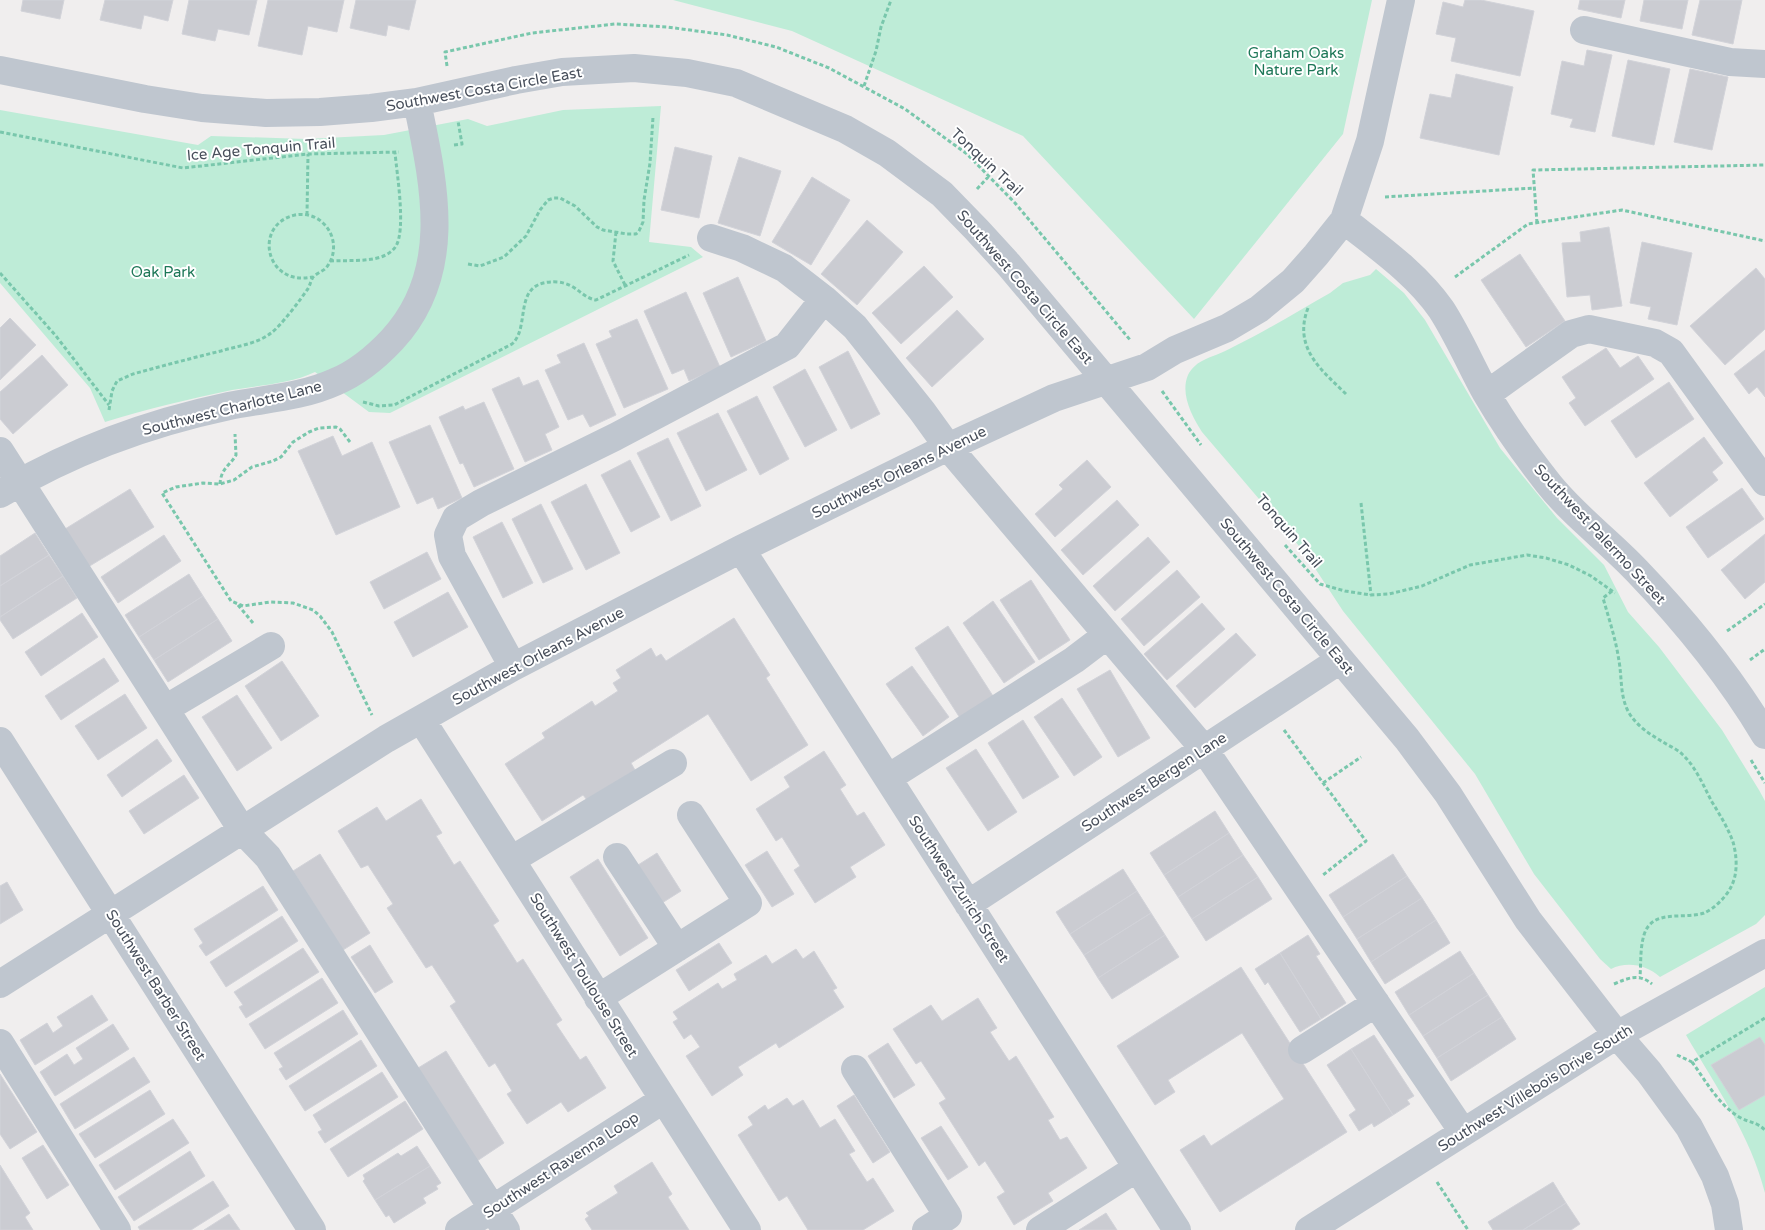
<svg xmlns="http://www.w3.org/2000/svg" width="1765" height="1230" viewBox="0 0 1765 1230" font-family="'Varela Round',sans-serif">
  <rect width="100%" height="100%" fill="#f0eeee"/>
  <path fill="#beecd7" d="M673,0H1372L1343,134L1194,319L1023,136L792,31Z
    M661,106L649,242L691,247L703,257L390,413L369,412L315,372C290,384 260,385 232,390C189,399 147,409 105,422L90,388L0,283V110L198,145L211,136L306,139L384,135L468,119L487,126L563,110Z
    M1376,269L1404,293L1425,320L1500,448L1557,518L1604,565L1628,612L1659,647L1722,730L1759,790L1765,801V915L1756,924L1660,977C1647,965 1627,961 1611,969L1600,959L1534,874L1475,774L1343,611L1305,553L1202,432C1192,416 1180,394 1188,375C1191,369 1196,364 1202,361C1211,356 1223,353 1233,347C1266,331 1298,311 1330,293L1343,283L1370,275Z
    M1765,987V1193C1751,1136 1715,1085 1686,1035Z"/>
  <path fill="#cbccd2" stroke="#d2d3d9" d="M23,0H64L60,19L21,11Z
    M105,0H173L168,21L144,15L141,29L100,20Z
    M189,0H257L249,35L218,29L215,41L182,34Z
    M268,0H344L337,32L308,26L302,55L258,46Z
    M356,0H416L409,30L388,25L386,36L350,28Z
    M1465,0H1481L1534,11L1520,76L1451,61L1456,38L1436,34L1443,2L1463,7Z
    M1580,0H1625L1621,18L1578,9Z
    M1644,0H1688L1682,29L1640,21Z
    M1700,0H1742L1733,44L1692,35Z
    M1587,50L1612,55L1595,132L1570,127L1573,119L1551,114L1562,61L1584,66Z
    M1628,60L1670,69L1654,145L1612,136Z
    M1690,69L1728,77L1712,150L1674,142Z
    M1456,74L1513,87L1499,155L1420,138L1430,94L1451,98Z
    M675,147L712,156L699,218L661,210Z
    M739,157L781,171L760,236L718,223Z
    M812,177L850,200L811,265L772,242Z
    M867,220L903,252L857,305L821,274Z
    M1609,227L1622,306L1592,310L1590,295L1567,297L1562,243L1581,242L1580,232Z
    M1642,242L1692,253L1677,325L1648,319L1651,307L1630,303Z
    M1520,254L1565,321L1526,347L1481,280Z
    M924,266L953,297L901,344L872,313Z
    M1756,268L1765,279V329L1725,365L1690,326Z
    M738,277L766,341L731,357L703,293Z
    M686,292L720,367L689,381L684,369L672,374L644,311Z
    M957,310L984,339L932,387L906,358Z
    M10,318L36,345L0,380V328Z
    M637,319L668,389L624,408L596,344L612,337L609,331Z
    M584,343L616,415L590,427L583,414L568,420L545,370L561,363L557,355Z
    M1606,348L1620,368L1638,356L1654,379L1585,426L1569,403L1576,398L1562,377Z
    M1765,350V397L1757,387L1749,394L1734,374Z
    M848,351L880,414L851,429L819,367Z
    M42,355L68,385L13,434L0,419V392Z
    M805,369L837,430L805,447L773,387Z
    M519,377L523,386L538,380L559,427L545,434L552,450L525,462L492,389Z
    M1669,382L1694,419L1636,458L1611,421Z
    M757,396L789,459L760,475L727,411Z
    M484,402L514,469L474,487L463,463L460,464L439,417L463,406L465,410Z
    M718,413L747,470L706,491L677,433Z
    M430,425L462,498L438,509L433,497L417,504L389,442Z
    M333,436L342,456L372,442L400,507L336,535L298,451Z
    M1704,437L1723,463L1712,472L1718,480L1670,517L1644,483Z
    M668,438L701,506L671,521L637,453Z
    M630,460L660,517L631,532L601,475Z
    M1087,460L1111,487L1055,537L1035,514L1063,489L1059,485Z
    M586,484L620,553L586,570L551,502Z
    M1742,488L1764,519L1708,558L1686,527Z
    M130,489L154,527L88,567L65,529Z
    M1117,500L1139,525L1083,575L1061,550Z
    M541,504L573,569L543,583L512,519Z
    M502,522L533,583L503,598L473,537Z
    M35,533L49,555L0,586V556Z
    M1765,534V582L1745,599L1721,570Z
    M164,535L181,561L118,603L101,577Z
    M1148,537L1170,562L1115,611L1093,586Z
    M427,552L441,579L384,609L370,582Z
    M49,555L63,576L0,617V586Z
    M1177,570L1200,597L1144,646L1121,619Z
    M189,574L203,596L139,637L125,615Z
    M63,576L77,598L13,639L0,620V617Z
    M1031,580L1070,640L1039,660L1000,600Z
    M448,592L468,627L413,657L394,622Z
    M203,596L218,619L154,660L139,637Z
    M993,601L1035,662L1004,683L963,623Z
    M1202,603L1225,629L1167,680L1144,654Z
    M82,613L98,637L41,676L25,652Z
    M734,618L770,675L766,678L808,745L751,781L708,714L631,763L635,770L587,800L583,795L542,821L505,764L545,738L542,733L592,701L595,706L618,691L613,683L621,678L616,670L651,648L656,657L661,654L666,661Z
    M218,619L232,641L168,682L154,660Z
    M948,626L993,696L960,718L915,648Z
    M1236,633L1256,655L1195,708L1176,686Z
    M104,658L119,681L61,720L45,696Z
    M282,661L319,716L281,741L245,686Z
    M912,666L949,717L923,736L886,684Z
    M1110,670L1150,738L1118,757L1077,689Z
    M125,694L147,728L98,760L75,726Z
    M237,695L272,748L237,771L202,717Z
    M1062,698L1102,757L1074,776L1034,717Z
    M1023,720L1059,777L1023,799L988,743Z
    M157,739L172,761L122,797L107,775Z
    M976,749L1017,812L988,831L946,768Z
    M824,751L846,785L840,789L857,816L864,812L885,845L850,867L856,877L815,903L794,870L800,866L782,837L776,841L756,809L790,787L784,777Z
    M184,775L199,798L144,834L129,811Z
    M421,799L442,833L436,836L454,865L460,861L499,921L493,925L517,963L523,959L562,1020L556,1024L580,1060L586,1056L606,1088L568,1112L561,1102L527,1124L507,1094L512,1091L495,1063L489,1067L450,1006L456,1002L432,965L426,968L387,908L393,904L368,865L361,868L338,831L377,807L386,821Z
    M1215,811L1229,833L1164,875L1150,853Z
    M1229,833L1243,855L1178,897L1164,875Z
    M767,851L794,894L772,907L745,865Z
    M657,853L681,891L662,903L638,865Z
    M320,854L370,933L343,950L293,871Z
    M1393,854L1407,876L1343,917L1329,895Z
    M1243,855L1258,877L1192,919L1178,897Z
    M598,859L648,938L620,956L570,877Z
    M1123,869L1137,891L1070,934L1056,912Z
    M1407,876L1422,898L1357,939L1343,917Z
    M1258,877L1272,899L1206,941L1192,919Z
    M7,882L23,910L0,924V886Z
    M263,886L278,910L206,956L199,946L203,943L194,929Z
    M1137,891L1151,913L1084,955L1070,934Z
    M1422,898L1436,920L1371,962L1357,939Z
    M1151,913L1165,935L1098,978L1084,955Z
    M282,916L298,941L226,987L210,962Z
    M1436,920L1450,943L1385,984L1371,962Z
    M1165,935L1179,957L1112,999L1098,978Z
    M1308,935L1320,954L1316,956L1346,1003L1321,1019L1280,953Z
    M719,943L732,963L689,991L676,970Z
    M370,945L393,982L375,993L351,957Z
    M303,948L319,972L246,1018L239,1007L243,1005L234,992Z
    M796,949L803,959L814,951L837,988L833,990L844,1007L779,1048L776,1043L738,1067L743,1075L712,1096L686,1056L700,1047L691,1034L684,1039L673,1022L678,1019L673,1012L718,983L722,989L737,980L734,974L766,955L772,964Z
    M1460,951L1474,973L1409,1015L1395,992Z
    M1280,953L1321,1019L1300,1032L1268,982L1265,985L1255,969Z
    M1241,967L1347,1132L1220,1212L1180,1150L1204,1135L1211,1146L1284,1099L1242,1033L1168,1080L1175,1092L1155,1105L1117,1046Z
    M1474,973L1488,995L1423,1036L1409,1015Z
    M322,978L338,1003L265,1049L249,1024Z
    M92,995L108,1020L35,1065L20,1040L47,1023L53,1033L63,1026L57,1017Z
    M1488,995L1502,1017L1437,1058L1423,1036Z
    M978,998L997,1028L990,1032L1009,1061L1016,1056L1054,1117L1048,1120L1060,1140L1067,1137L1087,1168L1048,1193L1053,1201L1014,1225L997,1197L1005,1192L985,1161L979,1166L939,1103L946,1099L921,1061L916,1064L893,1029L931,1005L942,1021Z
    M343,1010L358,1034L286,1080L279,1069L283,1067L274,1053Z
    M1502,1017L1516,1039L1451,1081L1437,1058Z
    M113,1024L129,1049L55,1096L40,1072L67,1054L74,1065L83,1059L76,1048Z
    M1374,1035L1414,1096L1407,1100L1410,1104L1393,1115L1351,1049Z
    M1760,1037L1765,1045V1095L1739,1110L1711,1065Z
    M361,1040L377,1066L305,1111L289,1086Z
    M888,1043L915,1085L894,1098L868,1056Z
    M1351,1049L1393,1115L1374,1127L1372,1123L1359,1131L1349,1115L1356,1110L1327,1065Z
    M446,1051L504,1143L477,1161L418,1068Z
    M134,1057L150,1082L75,1129L60,1104Z
    M382,1072L398,1097L325,1143L318,1132L322,1130L313,1115Z
    M0,1074L37,1132L10,1149L0,1134Z
    M150,1090L165,1114L95,1158L79,1134Z
    M854,1095L890,1152L873,1163L837,1106Z
    M787,1098L793,1106L803,1100L820,1128L835,1119L855,1151L849,1154L867,1182L873,1178L894,1211L863,1230H808L787,1196L779,1201L738,1135L753,1125L748,1117L765,1105L768,1110Z
    M405,1101L423,1129L348,1177L330,1149Z
    M173,1119L189,1143L115,1190L99,1165Z
    M941,1126L968,1167L948,1180L921,1138Z
    M43,1145L69,1185L47,1199L22,1158Z
    M417,1146L430,1166L375,1200L363,1181L365,1179L363,1175L398,1153L401,1156Z
    M190,1151L205,1176L134,1221L118,1197Z
    M652,1162L672,1194L668,1197L689,1230H592L585,1219L589,1216L586,1213L618,1193L614,1186Z
    M0,1165L30,1213L25,1217L33,1230H0Z
    M430,1166L441,1183L436,1186L438,1189L423,1198L426,1203L394,1223L389,1215L386,1217L375,1200Z
    M213,1181L229,1206L191,1230H140L138,1227Z
    M1553,1182L1566,1203L1523,1230H1493L1488,1222Z
    M1566,1203L1580,1224L1571,1230H1523Z
    M1106,1213L1117,1230H1079Z
    M229,1214L240,1230H204Z"/>
  <g fill="none" stroke-linecap="round" stroke-linejoin="round">
    <path stroke="#79c7ac" stroke-width="3" stroke-dasharray="4 2.5" stroke-linecap="butt" d="M447,66L445,52L532,33L615,24L667,27L727,35L776,47L829,68L905,109L967,154L1015,203L1131,341
      M864,86L876,51L881,27L891,0
      M0,132L183,168L308,154L399,152
      M454,145L462,144L458,121
      M977,189L990,175
      M1385,197L1534,188
      M307,215L308,154
      M1537,223L1533,170L1765,165
      M616,232L613,261L625,285
      M330,261C347,260 364,262 381,257C387,255 393,251 396,246C406,229 397,174 395,153
      M468,264L480,266L504,257L526,236L540,210L548,200L554,198H560L575,206L597,227L603,230L627,234H636L639,231L643,222L644,200L650,163L653,117
      M0,273L56,336L109,405
      M1455,277L1528,224L1622,210L1765,241
      M1308,308C1293,347 1320,369 1346,394
      M1162,391L1201,445
      M363,402L379,406L394,405L512,344C532,326 510,279 558,282C577,284 582,298 596,300L689,255
      M109,410L112,391L117,381L133,374C162,366 192,358 221,351C237,346 257,344 271,333C280,327 301,299 307,290C310,286 310,283 312,279C314,274 322,272 326,268C337,255 336,235 323,223C316,216 305,213 295,215C252,225 266,287 312,277
      M350,442L340,429L336,427L319,428L309,432L293,442L281,457L273,461L252,467L234,480L220,484L203,483L176,487L162,493L231,601L243,606L270,602L293,603L313,610L320,616L332,632L372,715
      M220,484C221,468 229,467 236,455L235,434
      M1361,503L1371,595
      M1285,545L1320,584L1345,591L1371,595L1389,594L1422,586L1470,565L1527,555L1546,558L1569,565L1591,576L1615,593
      M1612,591L1603,598C1609,619 1616,640 1619,661C1622,678 1620,693 1627,709C1634,724 1649,734 1663,742C1669,746 1677,749 1682,754C1696,767 1703,785 1712,802C1720,815 1728,828 1733,842C1737,856 1738,874 1731,887C1726,897 1714,909 1704,913C1684,920 1652,908 1644,935C1640,948 1641,963 1640,977
      M238,605L253,623
      M1727,631L1765,604
      M1750,660L1765,649
      M1284,730L1366,841L1323,875
      M1751,760L1765,783
      M1323,783L1361,757
      M1614,984C1628,978 1639,973 1652,984
      M1677,1055L1692,1062L1765,1018
      M1692,1062C1706,1081 1719,1106 1741,1118C1750,1123 1755,1121 1765,1130
      M1437,1182L1468,1230"/>
    <path stroke="#bfc6cf" stroke-width="28" d="M1584,30L1730,62L1765,64
      M0,70L145,99L202,108L266,113L320,112L371,108L417,102L516,80L562,72L634,68L687,73L736,83L845,129L887,153L942,194L977,230L1009,265L1407,739L1448,794L1528,920L1617,1035L1649,1072L1689,1127L1715,1176L1725,1204L1729,1230
      M1344,220C1378,247 1416,273 1441,309C1458,335 1471,366 1486,393C1504,424 1526,455 1548,483C1574,516 1609,541 1637,571C1685,621 1729,675 1765,735
      M711,238L742,248L784,268L824,299L855,327L922,411L948,447L1204,749L1463,1132
      M1487,394L1571,334L1589,329L1655,343L1671,352L1765,482
      M0,451L165,709L271,646
      M0,494C70,452 149,423 229,406C264,399 302,397 335,382C357,373 376,357 392,340C455,272 434,184 417,102
      M741,549L1177,1230
      M513,667L452,556L448,535L456,518L481,503L615,437L787,346L824,299
      M165,709L242,830L268,857L506,1230
      M421,719L747,1230
      M0,741L312,1230
      M888,778L1074,660L1107,635
      M617,857L677,948
      M511,860L673,763
      M968,904L1340,660
      M0,984L386,739L513,667L741,549L948,447L1054,398L1147,367L1175,350L1227,328L1259,309L1293,281L1316,255L1344,220L1370,141L1401,0
      M598,998L748,903L691,815
      M0,1043L117,1230
      M1302,1050L1376,1003
      M855,1069L948,1216L926,1230
      M459,1230L663,1100
      M1040,1230L1137,1168
      M1309,1230L1617,1035L1765,953"/>
  </g>
  <g text-anchor="middle" dominant-baseline="central" stroke-width="4" stroke-linejoin="round" paint-order="stroke">
    <g font-size="15" fill="#1d7757" stroke="#fff">
      <text x="1296" y="53">Graham Oaks<tspan x="1296" dy="17">Nature Park</tspan></text>
      <text x="163" y="272">Oak Park</text>
    </g>
    <g font-size="15" fill="#474e5a" stroke="#fff">
      <text transform="translate(484 89) rotate(-10)">Southwest Costa Circle East</text>
      <text transform="translate(261 149) rotate(-5)">Ice Age Tonquin Trail</text>
      <text transform="translate(987 162) rotate(43)">Tonquin Trail</text>
      <text transform="translate(1025 287) rotate(49)">Southwest Costa Circle East</text>
      <text transform="translate(232 408) rotate(-14)">Southwest Charlotte Lane</text>
      <text transform="translate(899 472) rotate(-26)">Southwest Orleans Avenue</text>
      <text transform="translate(1289 531) rotate(49)">Tonquin Trail</text>
      <text transform="translate(1600 534) rotate(47)">Southwest Palermo Street</text>
      <text transform="translate(1287 596) rotate(50)">Southwest Costa Circle East</text>
      <text transform="translate(538 656) rotate(-28)">Southwest Orleans Avenue</text>
      <text transform="translate(1154 782) rotate(-33)">Southwest Bergen Lane</text>
      <text transform="translate(959 889) rotate(57)">Southwest Zurich Street</text>
      <text transform="translate(584 975) rotate(58)">Southwest Toulouse Street</text>
      <text transform="translate(156 985) rotate(58)">Southwest Barber Street</text>
      <text transform="translate(1535 1088) rotate(-32)">Southwest Villebois Drive South</text>
      <text transform="translate(561 1165) rotate(-33)">Southwest Ravenna Loop</text>
    </g>
  </g>
</svg>
